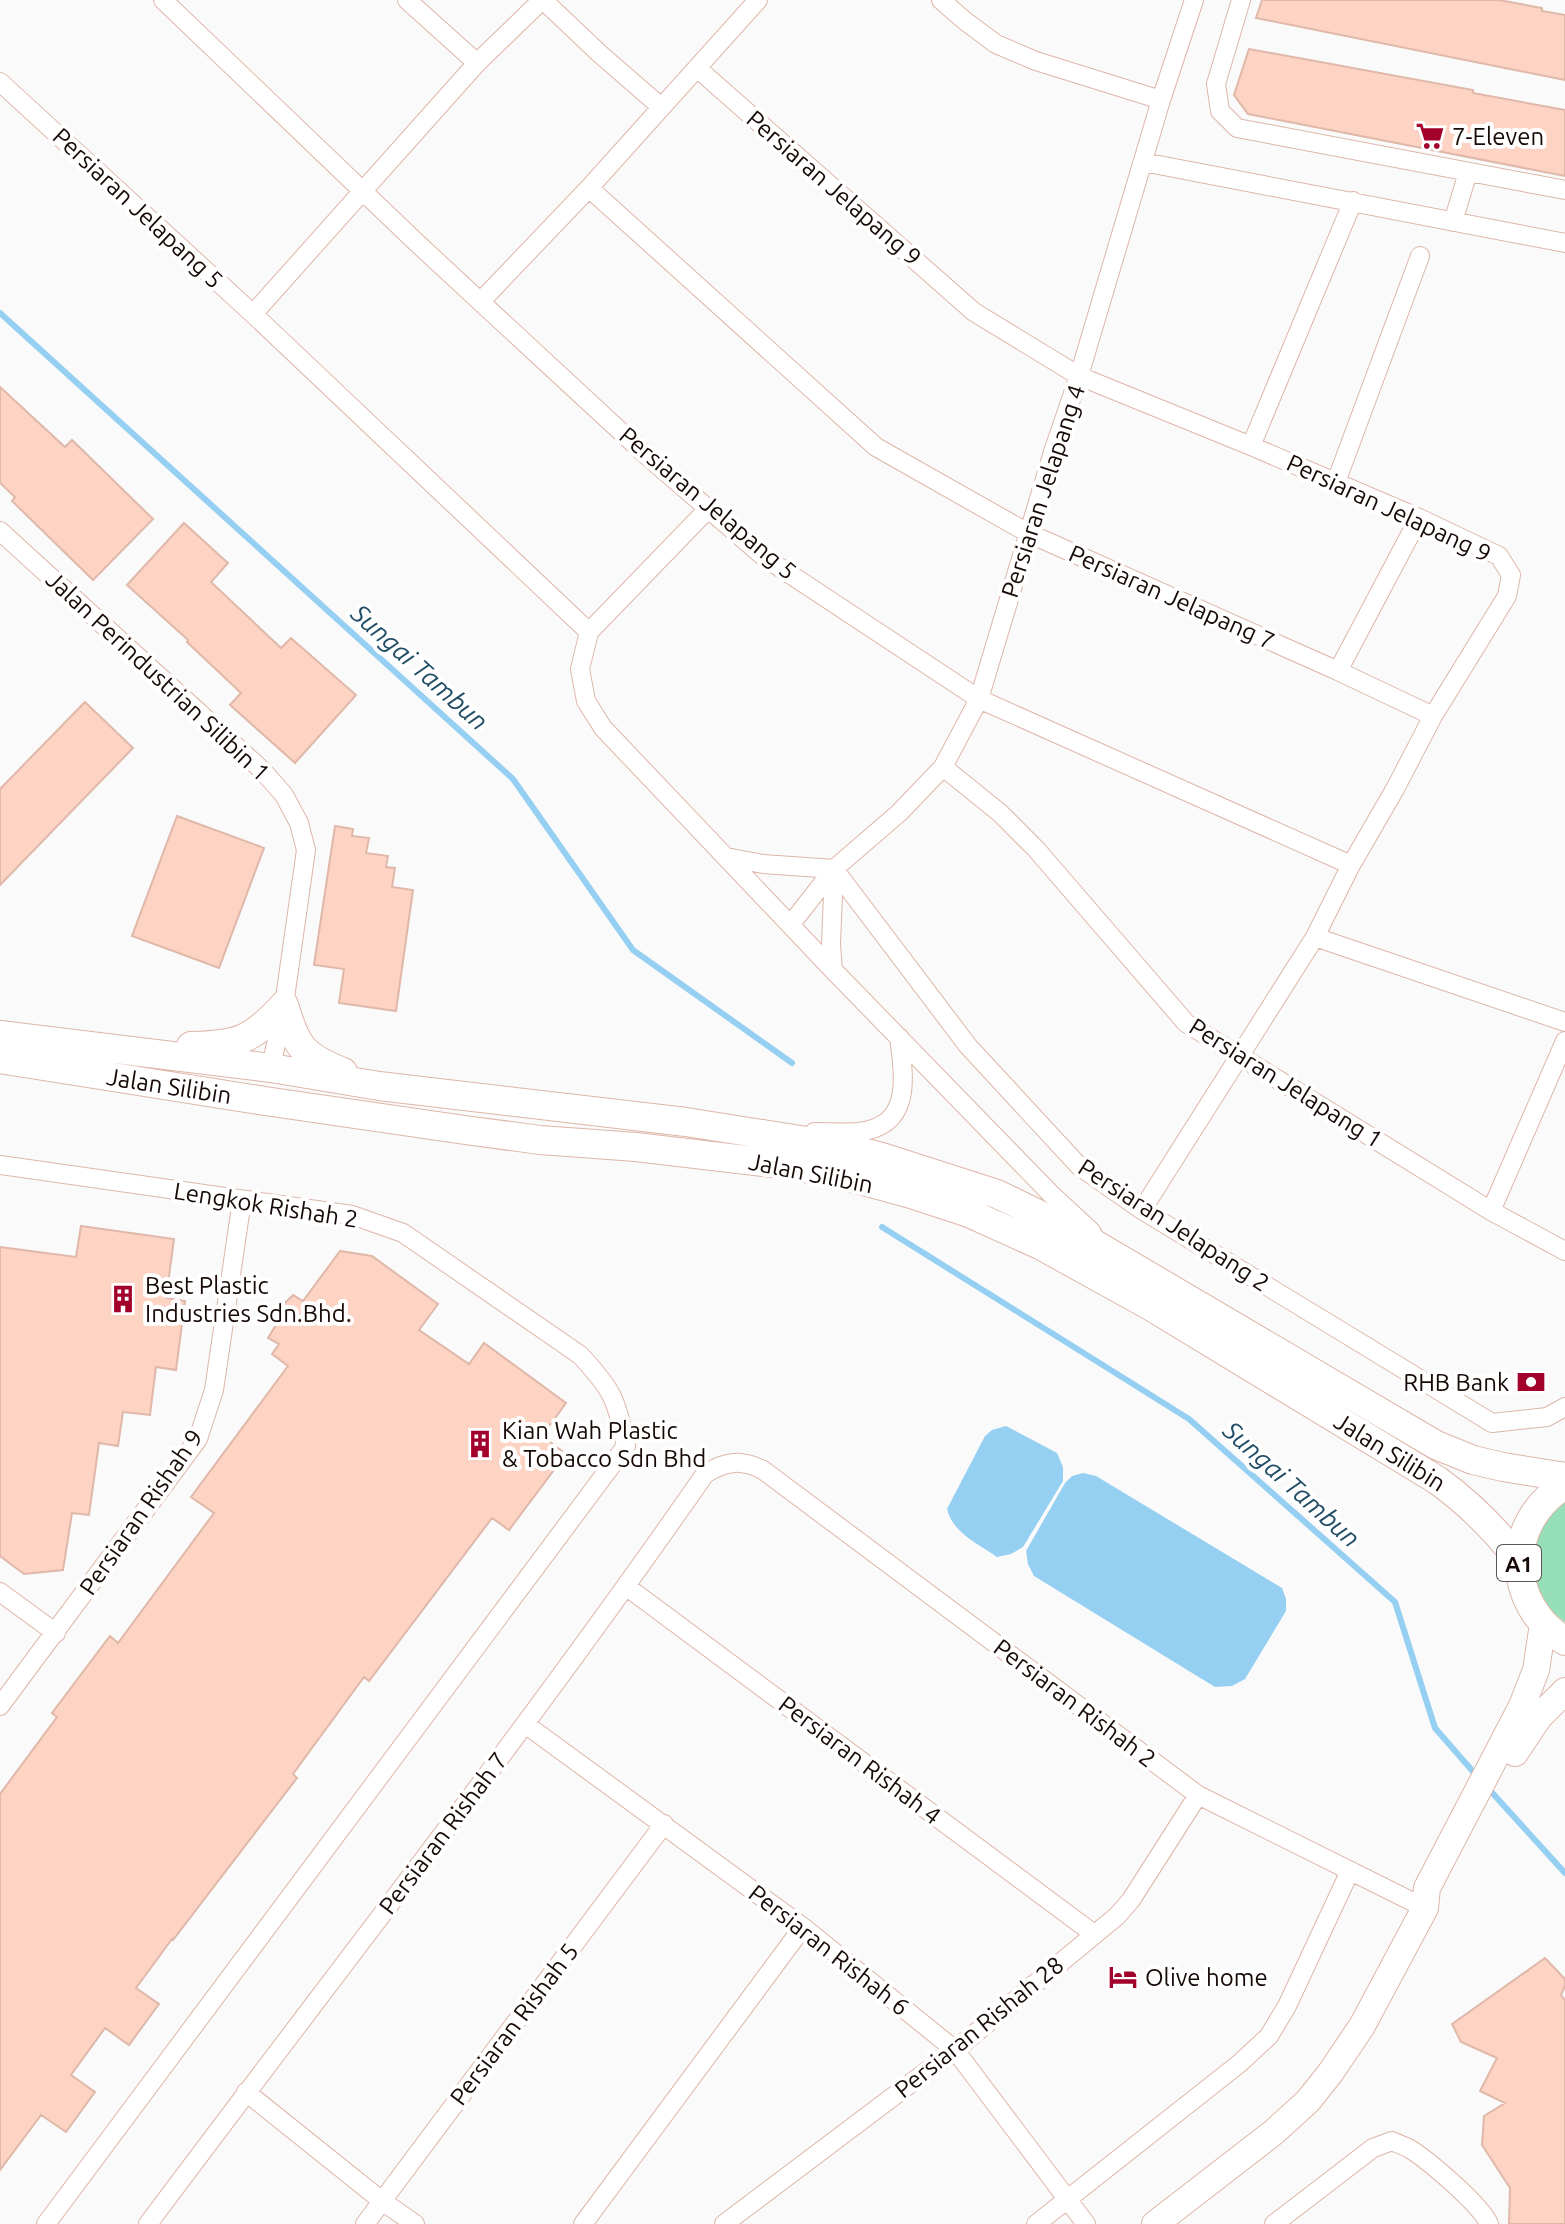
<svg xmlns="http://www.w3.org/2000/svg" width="1565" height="2224" viewBox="0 0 1565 2224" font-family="Ubuntu,sans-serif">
  <rect width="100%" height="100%" fill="#fafafa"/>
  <path fill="#97dfb9" d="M1565,1490V1622C1536,1602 1535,1584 1527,1552Z"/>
  <path fill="#95cff2" d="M1006,1426L1057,1453L1063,1467V1481L1023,1547L1011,1554L997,1557C977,1543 953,1533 947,1509L985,1436L992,1430Z
    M1083,1473L1096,1476L1282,1588L1286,1599V1611L1245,1679L1232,1686L1215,1687L1034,1576L1028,1564L1026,1551L1065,1483L1072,1476Z"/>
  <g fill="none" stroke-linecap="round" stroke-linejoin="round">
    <path stroke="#95cff2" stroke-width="6" d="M0,313L513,779L633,950L792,1063
      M882,1227L1189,1419L1395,1602L1435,1728L1476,1775
      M1486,1786L1565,1873"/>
  </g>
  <path fill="#fdd3c3" stroke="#dfb8a9" stroke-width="2" d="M1262,0H1499L1542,8V11L1565,15V80L1256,18Z
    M1249,49L1473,90V93L1565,110V176L1248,114L1234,95Z
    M0,387L65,447L72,440L153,519L93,580L12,501L15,497L0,483Z
    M184,523L228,563L211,582L281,648L291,638L356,695L295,763L230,705L241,693L187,642L188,640L127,585Z
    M85,702L133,748L0,885V789Z
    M177,816L264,848L219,968L132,936Z
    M335,826L353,829L352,836L369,838L366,853L388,856L386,867L395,868L392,887L413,890L396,1011L339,1003L344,969L314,965Z
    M81,1226L174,1239L166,1298L185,1301L176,1370L156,1367L150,1415L123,1412L118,1446L99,1443L89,1515L72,1513L63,1570L24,1574L0,1556V1247L76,1257Z
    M340,1251L372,1256L438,1304L419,1330L469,1364L484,1343L566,1403L542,1436L566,1454L509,1530L492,1518L369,1681L364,1677L293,1774L297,1778L173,1940L172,1939L136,1988L159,2004L129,2045L105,2028L71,2075L95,2092L66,2132L41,2115L0,2170V1794L57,1717L52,1713L110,1636L118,1643L214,1513L191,1497L288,1366L272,1354L279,1344L268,1338L279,1320L284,1304L293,1295L303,1301Z
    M1545,1958L1565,1979V1986L1561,1995L1565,2000V2224H1509L1510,2188L1482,2145L1484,2116L1505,2103L1480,2091L1497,2058L1461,2042L1452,2024Z"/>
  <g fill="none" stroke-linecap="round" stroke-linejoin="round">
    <defs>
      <path id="street" d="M163,0L418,244L646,455L764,557L979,699L1351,865
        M407,0L477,63
        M543,0L600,54L661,107
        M941,0L965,21L996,44L1036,61L1161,100
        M1241,0L1216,84L1220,111L1237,128L1565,190
        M697,68L974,312L1079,376L1251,446L1419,518L1499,556L1511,575L1507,596L1433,716L1395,789L1351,865L1315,937L1142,1210
        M0,82L253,314L589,632
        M1143,162L1565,243
        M589,188L876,447L1028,533L1338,671L1433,716
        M1453,222L1468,172
        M481,301L589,188L758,0
        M253,314L477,63L542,0
        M1251,446L1353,201
        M1336,482L1420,256
        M0,531L263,771L284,795L299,823L306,850L284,1005L271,1068
        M589,632L580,669L586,701L603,728L833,970L1051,1194L1092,1232
        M589,632L708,509
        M1338,671L1419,518
        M943,767L1000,813L1036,849L1186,1023L1491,1211L1565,1251
        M726,857L763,864L834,869
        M834,869L968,1046L1079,1166L1142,1210L1492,1423L1547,1417L1565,1407
        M791,924L834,869L899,813L943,767L979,699L1053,452L1079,376L1161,100L1194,0
        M1315,937L1565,1022
        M833,970L831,944L834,869
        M814,1132C829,1132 844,1133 858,1132C913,1126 904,1077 899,1037
        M0,1165L352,1215L403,1233L580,1355C612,1389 617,1400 626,1446L46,2224
        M1491,1211L1565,1041
        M627,1587L1094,1934
        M0,1592L56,1633
        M0,1706L198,1439L214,1390L242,1200
        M525,1724L803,1927L955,2050L1086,2224
        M246,2092L382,2201L415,2224
        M148,2224C334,1975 527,1730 705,1474C726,1461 741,1459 763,1470L1198,1795L1425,1908
        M365,2224L664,1824
        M583,2224L803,1927
        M724,2224L955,2050L1117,1916L1131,1900L1198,1795
        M1036,2224L1240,2063L1269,2036L1287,2006L1350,1871
        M1274,2224L1373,2148L1392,2141C1398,2144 1405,2146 1410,2149C1429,2161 1481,2205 1489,2224"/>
      <path id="secondary" d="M1515,1753L1539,1717L1565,1691
        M1155,2224L1274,2132L1308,2101L1331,2072L1362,2026L1425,1908L1427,1888L1522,1706L1536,1670L1543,1624"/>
      <path id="primary" d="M284,1005C296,1046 302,1056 343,1072
        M0,1035L271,1068L379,1086L686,1122L838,1146L882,1157L997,1194L1069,1229L1436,1445L1473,1460L1503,1467L1565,1477
        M191,1046C239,1045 252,1040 284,1005
        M0,1059L265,1101L465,1130L540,1140L636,1147L789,1165L842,1175L911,1194L969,1213L1040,1245L1152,1307L1437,1480C1469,1503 1495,1529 1519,1560
        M1565,1485C1504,1522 1505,1604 1565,1641"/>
    </defs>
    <use href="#street" stroke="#ddb6a8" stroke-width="20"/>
    <use href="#secondary" stroke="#ddb6a8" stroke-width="28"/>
    <use href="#primary" stroke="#ddb6a8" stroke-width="30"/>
    <use href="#street" stroke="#fff" stroke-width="18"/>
    <use href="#secondary" stroke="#fff" stroke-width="26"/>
    <use href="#primary" stroke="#fff" stroke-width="28"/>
  </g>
  <defs>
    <symbol id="supermarket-bare" viewBox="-9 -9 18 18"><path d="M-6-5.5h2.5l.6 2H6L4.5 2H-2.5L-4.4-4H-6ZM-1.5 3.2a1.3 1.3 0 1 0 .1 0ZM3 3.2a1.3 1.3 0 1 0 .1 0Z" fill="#a2012c" stroke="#fff" stroke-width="2.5" paint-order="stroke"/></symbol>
    <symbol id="building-bare" viewBox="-9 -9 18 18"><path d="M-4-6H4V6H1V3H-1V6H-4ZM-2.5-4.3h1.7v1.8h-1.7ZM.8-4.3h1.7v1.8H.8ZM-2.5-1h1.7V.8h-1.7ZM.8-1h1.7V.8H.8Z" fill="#a2012c" stroke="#fff" stroke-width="2.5" paint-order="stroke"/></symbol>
    <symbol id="bank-bare" viewBox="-9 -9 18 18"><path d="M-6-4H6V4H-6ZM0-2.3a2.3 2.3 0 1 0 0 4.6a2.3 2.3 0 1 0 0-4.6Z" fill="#a2012c" stroke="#fff" stroke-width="2.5" paint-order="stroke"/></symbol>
    <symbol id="hotel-bare" viewBox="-9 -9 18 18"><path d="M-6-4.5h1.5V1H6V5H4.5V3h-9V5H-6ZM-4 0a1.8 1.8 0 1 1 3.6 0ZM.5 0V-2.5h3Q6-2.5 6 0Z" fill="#a2012c" stroke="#fff" stroke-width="2.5" paint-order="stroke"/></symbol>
  </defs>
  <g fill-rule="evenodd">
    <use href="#supermarket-bare" x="1410" y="116" width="40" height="40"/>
    <use href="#building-bare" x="103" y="1279" width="40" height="40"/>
    <use href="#bank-bare" x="1511" y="1362" width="40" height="40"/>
    <use href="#building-bare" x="460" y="1424" width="40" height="40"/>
    <use href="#hotel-bare" x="1103" y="1957" width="40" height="40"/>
  </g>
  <g text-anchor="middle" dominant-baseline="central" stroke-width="8" stroke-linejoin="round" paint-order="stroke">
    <rect fill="#fff" stroke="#5d5451" stroke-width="2" x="1497" y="1545" width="44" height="36" rx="6"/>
    <g font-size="22" font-weight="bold" fill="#170a06">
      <text x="1519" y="1563">A1</text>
    </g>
    <g font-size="24" fill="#170a06" stroke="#fff" text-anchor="start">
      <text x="1452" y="136">7-Eleven</text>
      <text x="145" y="1285">Best Plastic<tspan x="145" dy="28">Industries Sdn.Bhd.</tspan></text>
      <text x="1509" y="1382" text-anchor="end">RHB Bank</text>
      <text x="502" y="1430">Kian Wah Plastic<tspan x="502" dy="28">&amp; Tobacco Sdn Bhd</tspan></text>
      <text x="1145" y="1977">Olive home</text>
    </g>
    <g font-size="24" fill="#170a06" stroke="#fff">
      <text transform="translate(834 188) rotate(41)">Persiaran Jelapang 9</text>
      <text transform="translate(138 208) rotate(43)">Persiaran Jelapang 5</text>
      <text transform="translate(1043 491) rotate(-72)">Persiaran Jelapang 4</text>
      <text transform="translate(708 503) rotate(40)">Persiaran Jelapang 5</text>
      <text transform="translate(1389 508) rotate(25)">Persiaran Jelapang 9</text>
      <text transform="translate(1172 597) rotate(24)">Persiaran Jelapang 7</text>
      <text transform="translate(158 676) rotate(43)">Jalan Perindustrian Silibin 1</text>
      <text transform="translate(1286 1083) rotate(32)">Persiaran Jelapang 1</text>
      <text transform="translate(169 1086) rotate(9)">Jalan Silibin</text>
      <text transform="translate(811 1173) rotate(11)">Jalan Silibin</text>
      <text transform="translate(266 1205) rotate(9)">Lengkok Rishah 2</text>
      <text transform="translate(1174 1225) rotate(33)">Persiaran Jelapang 2</text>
      <text transform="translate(1390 1452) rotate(32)">Jalan Silibin</text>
      <text transform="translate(141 1512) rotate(-55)">Persiaran Rishah 9</text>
      <text transform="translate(1075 1703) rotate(37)">Persiaran Rishah 2</text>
      <text transform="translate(860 1760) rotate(37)">Persiaran Rishah 4</text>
      <text transform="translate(443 1833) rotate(-53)">Persiaran Rishah 7</text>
      <text transform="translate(829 1950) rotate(38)">Persiaran Rishah 6</text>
      <text transform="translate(514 2024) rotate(-53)">Persiaran Rishah 5</text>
      <text transform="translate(979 2027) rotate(-39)">Persiaran Rishah 28</text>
    </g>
    <g font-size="26" font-style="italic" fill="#214d66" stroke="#fff">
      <text transform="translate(420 667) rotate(42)">Sungai Tambun</text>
      <text transform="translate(1292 1484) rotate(42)">Sungai Tambun</text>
    </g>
  </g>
</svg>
